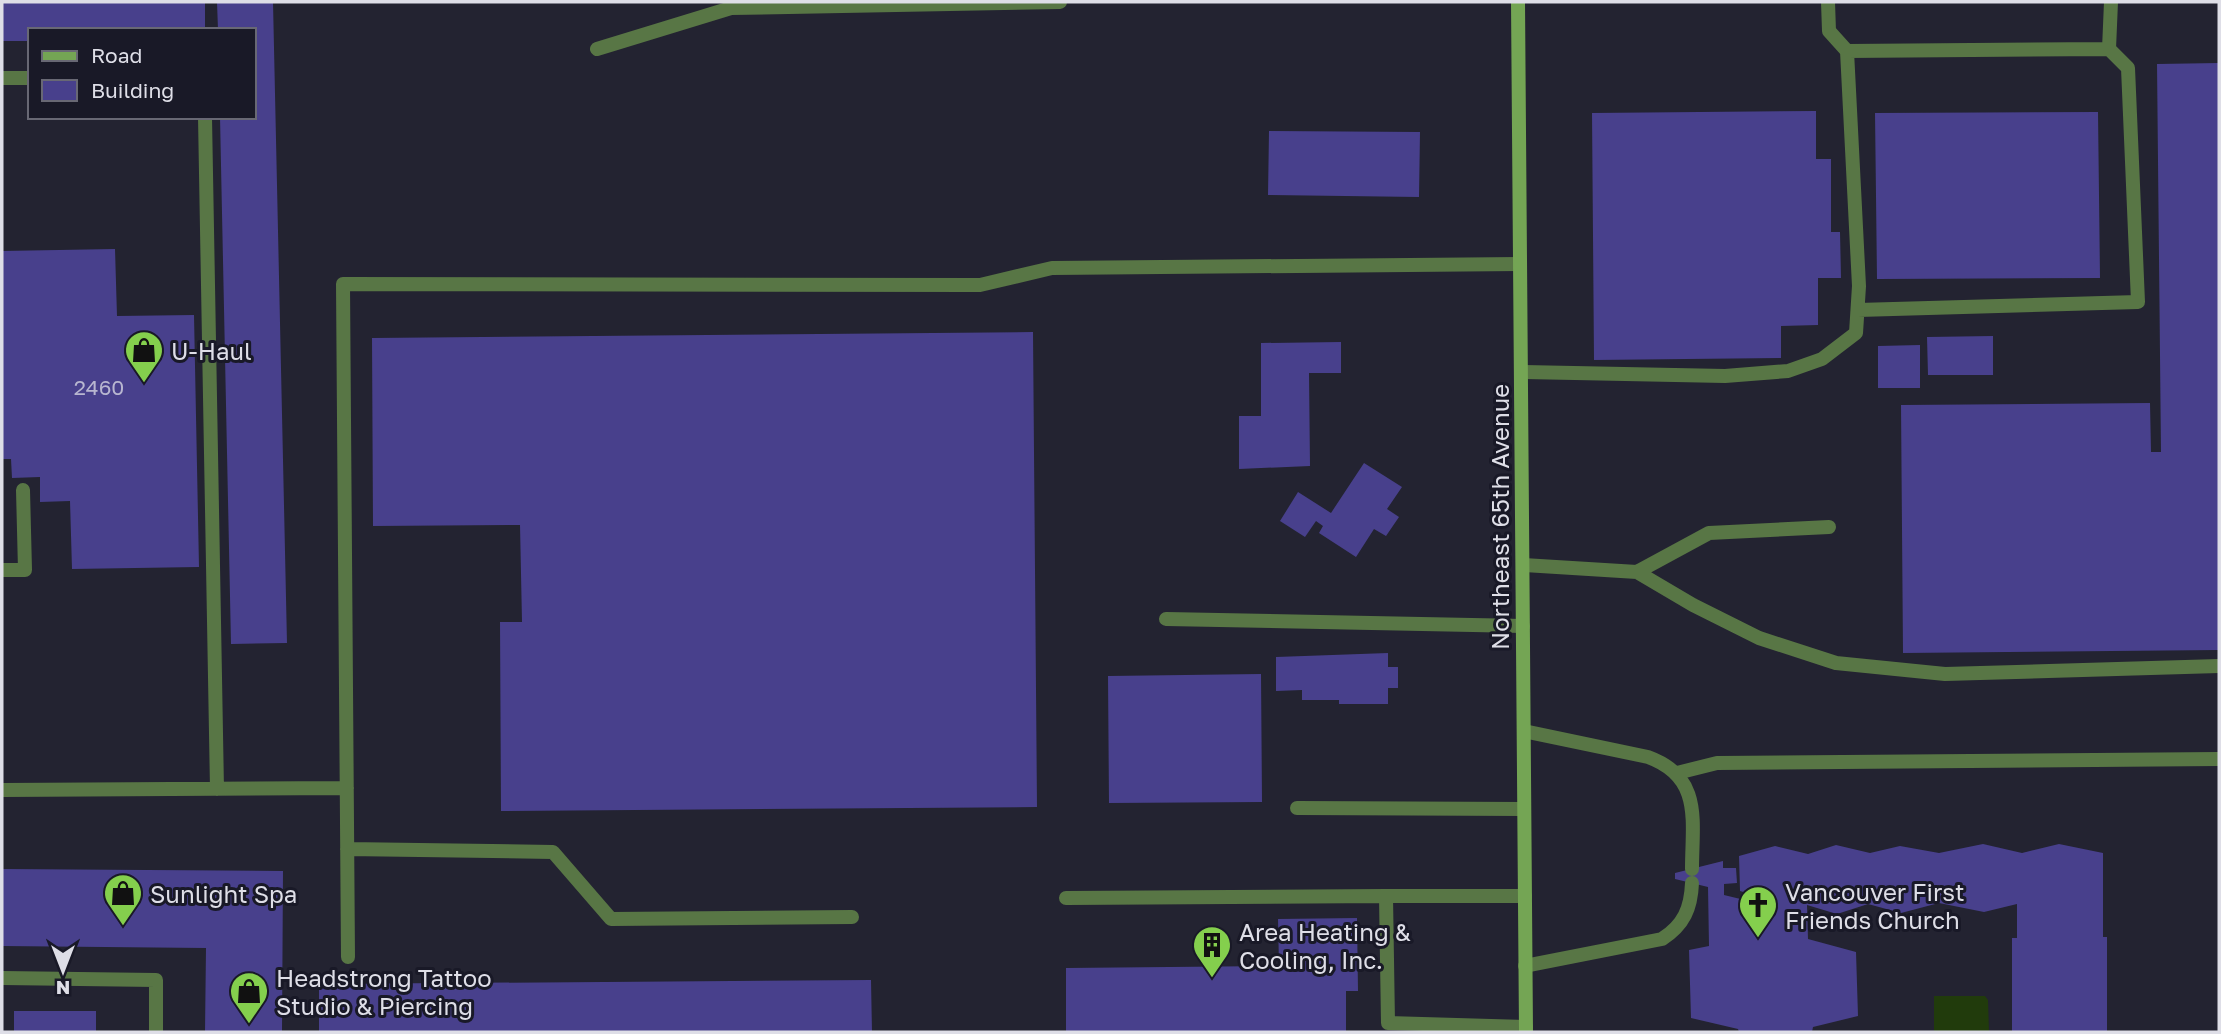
<svg xmlns="http://www.w3.org/2000/svg" width="2221" height="1034" viewBox="0 0 2221 1034" font-family="'Golos Text',sans-serif">
  <rect width="100%" height="100%" fill="#232331"/>
  <path fill="#213b0c" d="M1934,996H1985L1988,1000L1989,1032H1934Z"/>
  <path fill="#48408c" d="M2,2H205V30H30V41H2Z
    M217,2H273L287,643L231,644L220,117H254V30H218Z
    M2219,63V650L1903,653L1901,405L2150,403L2151,452H2161L2157,64Z
    M1816,111V159H1831V232H1840L1841,278H1818V325L1781,326V358L1594,360L1592,113Z
    M2098,112L2100,278L1877,279L1875,113Z
    M1269,131L1420,132L1419,197L1268,195Z
    M115,249L117,316L194,315L199,567L72,569L70,501L40,502V477L12,478L11,459H2V251Z
    M1033,332L1037,807L501,811L500,622H522L520,525L373,526L372,338Z
    M1993,336V375H1928L1927,337Z
    M1341,342V373H1309L1310,466L1239,469V416H1261V343Z
    M1920,345V388H1878V346Z
    M1364,463L1402,487L1387,509L1399,517L1386,536L1374,529L1356,557L1319,533L1323,526L1316,521L1305,537L1280,521L1298,492L1331,513Z
    M1388,653V667H1398V688H1388V704H1339V700H1302V690L1276,691V657Z
    M1261,674L1262,802L1109,803L1108,676Z
    M1983,844L2022,853L2059,844L2103,853V937H2107V1032H2012V938H2017V904L1984,912L1939,903L1901,913L1868,904L1837,914L1807,905L1808,939L1856,952L1858,1016L1813,1027L1812,1032H1739L1738,1029L1691,1018L1689,950L1709,946L1708,887L1675,879V873L1723,861V868H1736L1737,883L1724,884V895L1757,903V896L1740,891L1739,856L1775,846L1808,854L1836,845L1870,853L1900,846L1939,853Z
    M2,869L283,871L282,1032H205L206,948L2,946Z
    M1357,918L1358,991H1346V1032H1066V968L1279,966L1278,919Z
    M871,980L872,1032H319V984Z
    M14,1011H96V1032H14Z"/>
  <g fill="none" stroke-linecap="round" stroke-linejoin="round">
    <path stroke="#587645" stroke-width="14" d="M1828,2L1829,31L1847,51L2109,49L2111,2
      M597,49L731,8L1060,2
      M2,78H30
      M205,117L217,789
      M1858,310L2138,302L2128,68L2109,49
      M1521,372L1725,376L1788,371L1822,359L1856,333L1859,286L1847,51
      M1523,565L1637,572L1693,605L1759,638L1836,663L1945,674L2219,666
      M2,570H25L23,490
      M1637,572L1709,533L1829,527
      M1166,619L1523,626
      M1524,731L1648,757C1703,777 1692,821 1692,869
      M1677,773L1717,763L2219,759
      M2,790L347,788
      M1297,808L1524,809
      M347,849L553,852L611,919L852,917
      M1525,896H1386L1388,1023L1526,1027
      M1066,898L1386,896
      M348,957L343,284L980,285L1052,268L1520,264
      M1525,966L1662,939C1684,925 1691,908 1692,883
      M2,978L156,980V1032"/>
    <path stroke="#74a554" stroke-width="14" d="M1518,2L1526,1032"/>
  </g>
  <defs>
    <symbol id="shop-pin" viewBox="-11 -11 22 30"><path d="M0 17L-7.5 6A9.5 9.5 0 1 1 7.5 6Z" fill="#84cf4d" stroke="#191927"/><path d="M-5-2.5h2.3a2.7 3.5 0 0 1 5.4 0H5L5.5 6h-11ZM-1.5-2.5h3a1.5 2.3 0 0 0-3 0Z" fill="#111"/></symbol>
    <symbol id="church-pin" viewBox="-11 -11 22 30"><path d="M0 17L-7.5 6A9.5 9.5 0 1 1 7.5 6Z" fill="#84cf4d" stroke="#191927"/><path d="M-1.2-6h2.4v3.5h3.3v2.4h-3.3V6h-2.4V-.1h-3.3v-2.4h3.3Z" fill="#111"/></symbol>
    <symbol id="building-pin" viewBox="-11 -11 22 30"><path d="M0 17L-7.5 6A9.5 9.5 0 1 1 7.5 6Z" fill="#84cf4d" stroke="#191927"/><path d="M-4-6H4V6H1V3H-1V6H-4ZM-2.5-4.3h1.7v1.8h-1.7ZM.8-4.3h1.7v1.8H.8ZM-2.5-1h1.7V.8h-1.7ZM.8-1h1.7V.8H.8Z" fill="#111"/></symbol>
  </defs>
  <g fill-rule="evenodd">
    <use href="#shop-pin" x="122" y="328" width="44" height="60"/>
    <use href="#shop-pin" x="101" y="871" width="44" height="60"/>
    <use href="#church-pin" x="1736" y="883" width="44" height="60"/>
    <use href="#building-pin" x="1190" y="923" width="44" height="60"/>
    <use href="#shop-pin" x="227" y="969" width="44" height="60"/>
  </g>
  <g text-anchor="middle" dominant-baseline="central" stroke-width="6" stroke-linejoin="round" paint-order="stroke">
    <g font-size="21" fill="#b8b6d0">
      <text x="99" y="387">2460</text>
    </g>
    <g font-size="24" fill="#dedee7" stroke="#191927" text-anchor="start">
      <text x="171" y="350">U-Haul</text>
      <text x="1785" y="891">Vancouver First<tspan x="1785" dy="28">Friends Church</tspan></text>
      <text x="150" y="893">Sunlight Spa</text>
      <text x="1239" y="931">Area Heating &amp;<tspan x="1239" dy="28">Cooling, Inc.</tspan></text>
      <text x="276" y="977">Headstrong Tattoo<tspan x="276" dy="28">Studio &amp; Piercing</tspan></text>
    </g>
    <g font-size="24" fill="#dedee7" stroke="#191927">
      <text transform="translate(1499 517) rotate(-90)">Northeast 65th Avenue</text>
    </g>
  </g>
  <rect width="2221" height="1034" fill="none" stroke="#dedee7" stroke-width="7"/>
  <rect x="28" y="28" width="228" height="91" fill="#191927" stroke="#686874" stroke-width="2"/>
  <rect x="42" y="51" width="35" height="10" fill="#74a554" stroke="#686874" stroke-width="2"/>
  <text x="91" y="63" font-size="21" fill="#dedee7">Road</text>
  <rect x="42" y="80" width="35" height="21" fill="#48408c" stroke="#686874" stroke-width="2"/>
  <text x="91" y="98" font-size="21" fill="#dedee7">Building</text>
  <g transform="translate(63 971) rotate(180)" stroke="#191927" stroke-width="5" paint-order="stroke">
  <path d="M0-5L12 26L0 18L-12 26Z" fill="#dedee7"/>
  <text y="-10" font-size="19" font-weight="bold" text-anchor="middle" fill="#dedee7">N</text>
  </g>
</svg>
